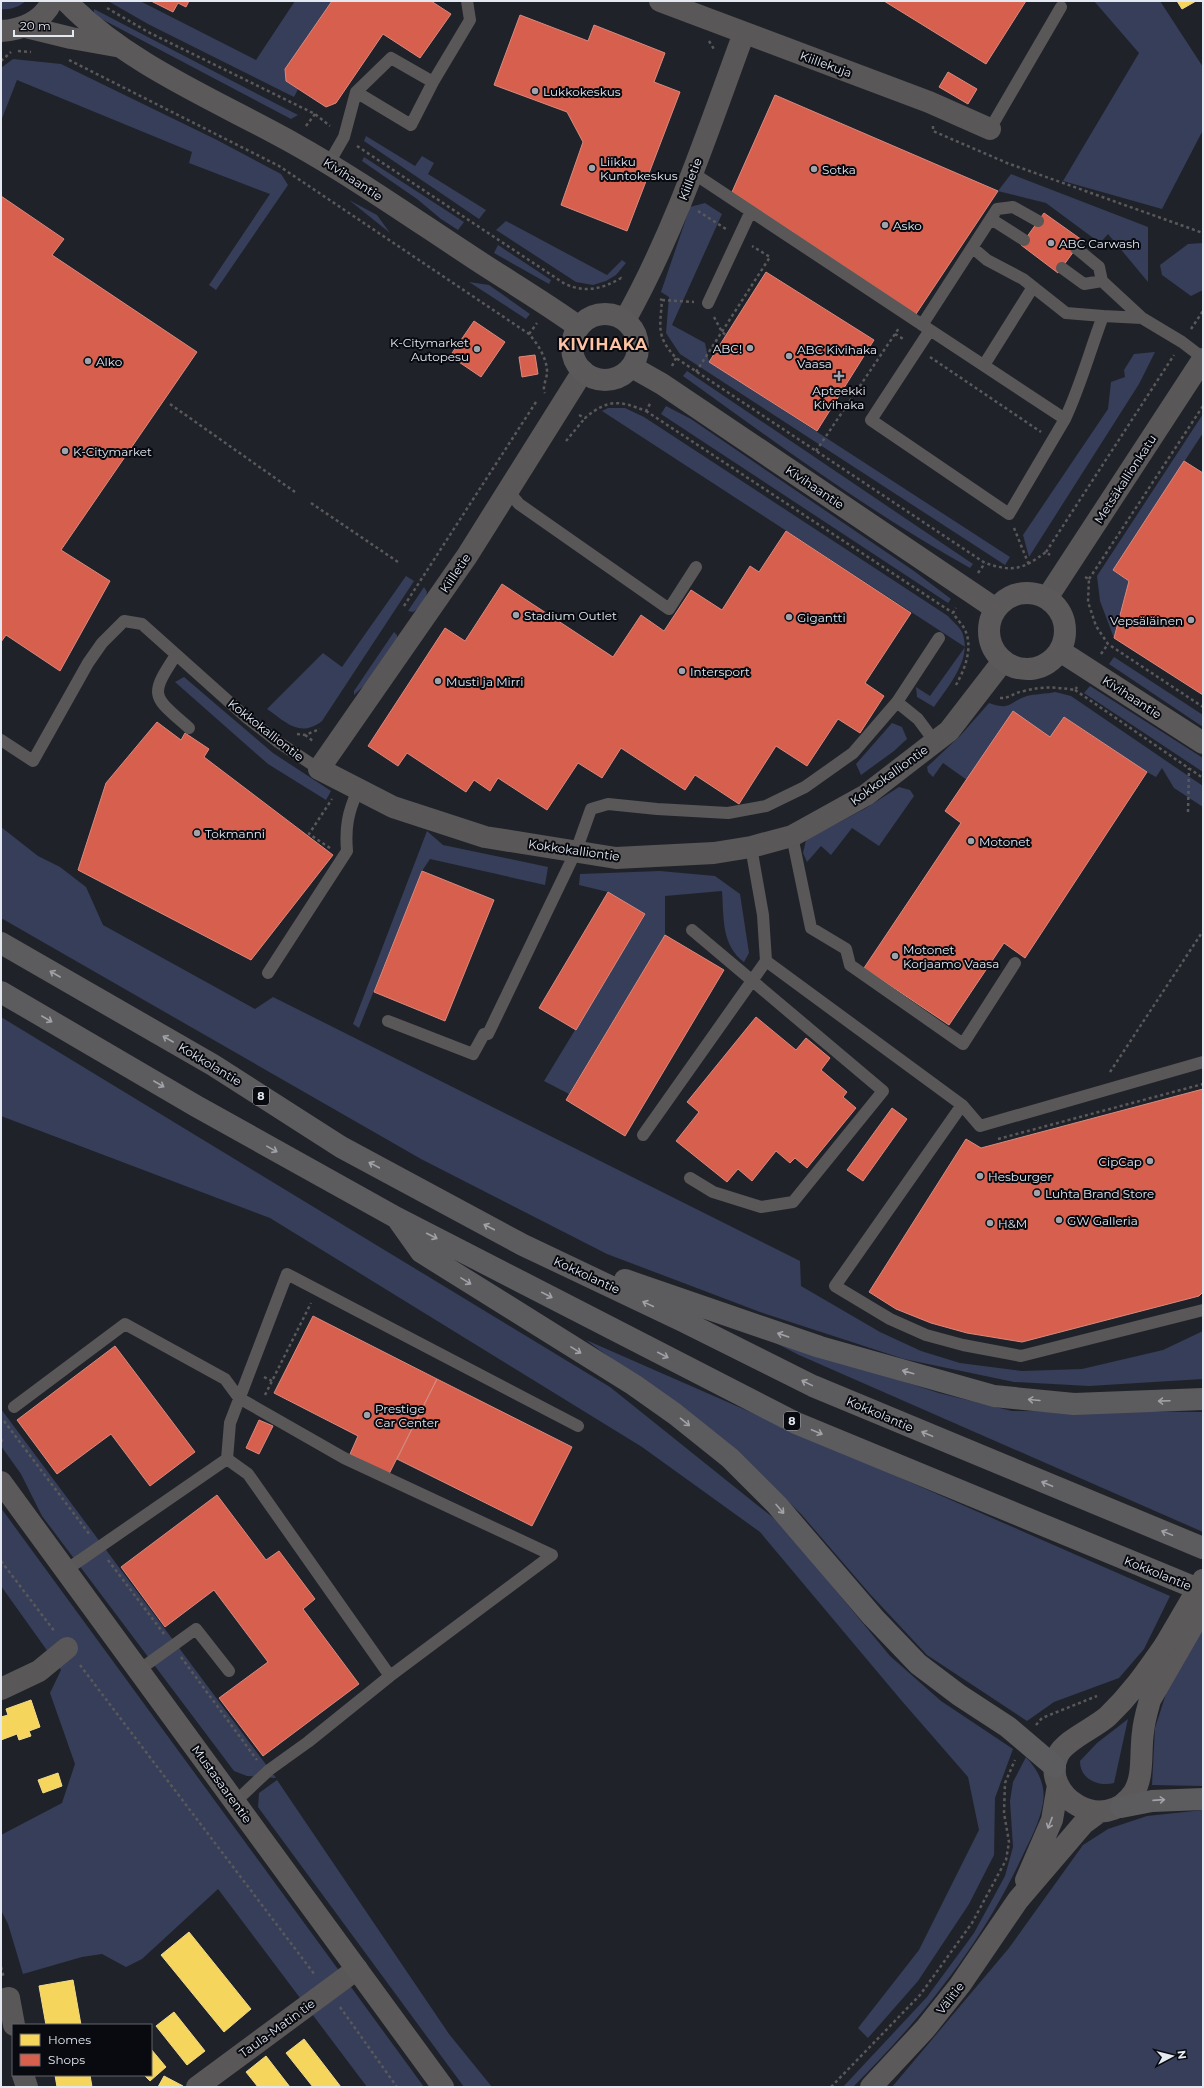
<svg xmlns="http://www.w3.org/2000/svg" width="1204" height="2088" viewBox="0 0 1204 2088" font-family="Montserrat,sans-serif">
  <rect width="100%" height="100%" fill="#20222a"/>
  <path fill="#363e59" d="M1,1H26C19,7 10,10 1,9Z
    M108,1H140L256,60L295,1H332L285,69L286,81L298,89L294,97L148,24Z
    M1094,1H1160L1203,67V130L1162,209L1063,181L1139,53Z
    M94,9L298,115L291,119L94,15Z
    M13,59L61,64L217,140L281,174L288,185L216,290L209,285L270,194L189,163L192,152L17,80L1,121V68Z
    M366,136L415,166L422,156L434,163L428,174L486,210L479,219L364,141Z
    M364,157L464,222L458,230L441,219L417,199L362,161Z
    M1011,174L1148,227V282L1108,234L1100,243L1046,203L998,191Z
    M349,200L377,215L390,233Z
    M705,203L722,214L672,325L705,343L709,362L1010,557L1005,565L680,354L666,333L669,297L661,292L690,207Z
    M506,221L607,275L622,260L626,263L616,275L606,281L593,285L576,282L496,230Z
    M1203,243V290L1191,296L1162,275L1160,265L1188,244Z
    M498,245L551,280L549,284L494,253Z
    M469,282L489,285L530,314L526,319Z
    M1155,352L1139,384L1029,557L1023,535L1108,409L1111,382L1125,377L1124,370L1134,354Z
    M687,371L973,564L970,568C871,513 775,442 683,376Z
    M666,406L691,419L914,571L951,599L948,603L661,414Z
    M608,408H625L644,417L948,616C952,621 959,626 962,632C973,659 948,686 934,707L917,697L916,687L930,696L965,647L602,411Z
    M1203,414V433L1113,570L1129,581L1114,638L1100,601L1097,576Z
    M406,576L414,581L322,721C300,738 287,723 267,709L323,653L342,667Z
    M424,587L427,592C426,600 420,608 413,612L408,611Z
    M394,632L397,635V641L373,677L354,695V691Z
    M1114,657L1203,715V727L1109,664Z
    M184,677L273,753L331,791L326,800L268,764L175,682Z
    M1090,686L1203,758V772L1084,693Z
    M1055,692L1071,696L1203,786V807L1174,788L1162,768L1156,777L1147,772L1064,717L1050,737L967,780L943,763L933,777L928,772L927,767L960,736L989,703C1012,711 1008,702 1027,696C1035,694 1046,694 1055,692Z
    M892,723L902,727L907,739L894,751L861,775L856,764Z
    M899,787L910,790L914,796L879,846L852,828L831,855L821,846L807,862L803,853L806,840L866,808Z
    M1,827L38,856L60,867L86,887L103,925L255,1009L273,997L800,1261L801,1286L880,1332L921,1351L960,1363L1022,1371L1082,1369L1163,1350L1203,1331V1379L1089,1386L1014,1382L904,1359L760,1312L607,1254L421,1159L1,918Z
    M427,831L443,845L548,867L545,885L430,859L422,871L359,1028L353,1024Z
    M660,871L715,876L740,894L749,953L744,962C721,945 724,917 722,891L665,896V935L569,1094L544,1081L645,915L608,892L579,885L580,874Z
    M1,1017L610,1387L781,1524L890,1656L941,1701L1013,1749L995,1798L994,1855L969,1904L918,1981L868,2038L858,2028L919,1950L979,1830L968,1777L901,1700L760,1532L642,1447L270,1218L1,1116Z
    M760,1335L939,1393L1012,1411L1203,1412V1532L799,1355Z
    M586,1340L1170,1596L1144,1649L1119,1678L1054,1702L1027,1721L927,1655L870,1594L801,1514L730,1445Z
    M1,1409L276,1778L247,1776L234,1771L42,1516L21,1474L1,1446Z
    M1,1508L424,2087H367L218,1889L142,1959L126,1967L102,1954L82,1957L23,1974L8,1924L1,1910V1835L62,1803L75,1764L50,1693L61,1670L1,1586Z
    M1203,1628V1786L1152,1785L1155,1728L1172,1675Z
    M1128,1719L1114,1783C1098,1787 1080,1779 1080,1761L1097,1743Z
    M1026,1757C1038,1770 1046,1785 1043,1803C1040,1822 1030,1840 1022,1857C981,1945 921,2019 853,2087H843L927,1997L974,1933L1005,1876L1013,1847L1010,1801L1013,1782Z
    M277,1780L449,2034L492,2087H464L258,1807L259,1793Z
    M1203,1810V2087H892L1009,1948L1083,1845L1108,1829L1147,1816Z"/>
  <path fill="#f6d55c" stroke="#f1db89" d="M1177,1H1196L1182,9Z
    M31,1700L40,1727L29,1731L31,1736L19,1740L17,1734L1,1740V1717L8,1715L6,1709Z
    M58,1773L62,1786L43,1793L38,1780Z
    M189,1932L251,2009L224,2032L161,1955Z
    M73,1980L81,2025H46L39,1986Z
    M174,2012L205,2051L187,2065L156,2026Z
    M304,2039L341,2087H313L286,2053Z
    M151,2049L166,2067L150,2081L144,2075H151Z
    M266,2056L290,2087H258L246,2072Z
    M55,2075H90L92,2087H57Z
    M164,2076L183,2086L182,2087H158Z"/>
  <path fill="#d6604d" stroke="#da897e" d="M151,1H189L186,7L178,3L173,12Z
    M332,1H431L451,14L420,58L383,34L336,103L326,107L286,81L285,69Z
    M884,1H1026L986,64Z
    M520,15L588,41L594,25L665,53L654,82L680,92L627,231L561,205L583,142L567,112L494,85Z
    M948,72L977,89L968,104L939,87Z
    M775,95L998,191L916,314L732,192Z
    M1,196L64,239L52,255L197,352L61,550L110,581L60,671L6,635L1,642Z
    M1044,213L1082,240L1058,273L1021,245Z
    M766,272L874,340L817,431L709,362Z
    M474,321L505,342L481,377L450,356Z
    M535,355L538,374L522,377L519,357Z
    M1184,461L1203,473V695L1114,638L1129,581L1113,570Z
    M786,531L911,613L865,683L884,696L860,733L838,719L807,766L776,746L739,804L695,775L685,790L621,748L602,778L578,763L547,810L498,778L490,791L474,780L466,792L407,753L398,766L368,746L445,628L465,641L502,584L613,657L641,615L664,631L691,590L722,610L750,566L759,572Z
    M1013,711L1050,737L1064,717L1147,772L1025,958L1004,943L949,1025L864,968L961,823L945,811Z
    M157,722L181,740L185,733L209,749L204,757L333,855L251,960L78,870L106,783Z
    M422,871L494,900L445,1021L374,992Z
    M608,892L645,914L576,1030L539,1008Z
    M665,935L724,970L625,1136L566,1100Z
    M756,1017L796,1050L806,1038L830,1058L821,1070L847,1092L843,1097L856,1108L807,1168L795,1158L790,1163L776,1151L752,1181L738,1169L727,1182L676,1141L699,1112L687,1102Z
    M1203,1089V1292L1199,1296L1022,1342L967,1333L931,1323L896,1309L869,1292L966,1139L981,1148Z
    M892,1108L907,1119L863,1181L847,1170Z
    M313,1316L437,1379L389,1474L350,1454L358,1436L274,1393Z
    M115,1346L195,1452L150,1486L111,1434L57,1474L17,1420Z
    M437,1379L572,1447L532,1526L397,1459Z
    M259,1420L273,1426L259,1454L246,1448Z
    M217,1495L266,1560L279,1551L315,1599L303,1609L359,1684L263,1756L219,1698L268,1662L214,1590L165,1627L121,1567Z"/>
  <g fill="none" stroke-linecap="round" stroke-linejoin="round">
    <path stroke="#59585a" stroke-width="2.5" stroke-dasharray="3 3" stroke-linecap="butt" d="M107,8L148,32L315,114L330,126
      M709,41L715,51
      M18,51L31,52
      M69,60L279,166L529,334C538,344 548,360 547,374C546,380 542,388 545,393
      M1,61L11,52
      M306,126L315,114
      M933,126V131L1007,163L1203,233
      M357,146L565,284C586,293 602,289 621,278L624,279
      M698,211L726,229
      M660,299L662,300C660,328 656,336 676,358L985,563C1013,572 1022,570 1046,552L1050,555
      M662,300L694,302
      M714,317L722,332L726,335
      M1191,329L1203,311
      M529,334L537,323
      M895,334L905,340
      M930,357L1041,432
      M672,366L676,358
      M696,372L770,257L752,246
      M170,404L295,492
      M646,411L953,613
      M579,415L585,418C608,399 618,400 646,411L651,402
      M566,441L585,418
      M816,451L899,328
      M311,503L398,562
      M1014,528L1029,565
      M1046,552L1174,355
      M978,573L985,563
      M1085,577L1089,579L1088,602L1096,626L1108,644L1203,707
      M1089,579L1203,406
      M404,606L536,402
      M1101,654L1108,644
      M956,685C965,669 974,646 964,628C961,623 956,618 953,613L956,608
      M1075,690L1203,778
      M1000,698C1009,699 1015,692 1024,691C1043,686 1056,687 1075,690L1077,687
      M297,734L305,735L320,729
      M305,735L313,741
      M1188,812L1189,768
      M330,848L309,834L332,799
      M1110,1072L1203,931
      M998,1139L1203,1084
      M264,1377L272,1381
      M265,1395L311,1303
      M4,1421L90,1535
      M1,1439L3,1443
      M108,1560L164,1634
      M1,1561L55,1632
      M181,1657L257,1760
      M80,1665L315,1975
      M1036,1725L1042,1718L1097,1696
      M1,1967L4,1978
      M340,2007L397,2087
      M831,2087L920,1995L972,1923L1006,1860L1009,1842L1004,1813L1005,1783L1015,1760"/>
    <path stroke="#595757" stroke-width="12" d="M356,92L411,125L433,82L470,20L467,1
      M990,129L1061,7
      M329,163L344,137L356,92L391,58L433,82
      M693,173L930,330L871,420L1009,514L1065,419
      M991,219L1024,240
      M973,248L987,260L1023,279L1066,313L1103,316
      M1076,248L1099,267L1102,281
      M1062,268L1084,284L1102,281L1142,318
      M708,303L750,213
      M922,325L997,209L1013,207L1038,221
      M930,330L1065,419C1081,385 1090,350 1103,316L1142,318L1182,342L1203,358
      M984,365L1033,287
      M508,491L519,504L669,609L696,567
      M176,655C148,697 153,696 189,728
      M897,702L918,719L935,742
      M1,740L33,761L88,663L102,643L124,621L142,624L246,717L278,742L319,769
      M792,836L811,928L846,949L850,965L963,1044L1015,963
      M766,961L962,1105L980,1126L1203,1062
      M268,973L347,851C345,827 348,812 358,790
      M388,1021L473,1054L484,1034H488L576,851L591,809L608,804L657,809L728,813L766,806L805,787L853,753L897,702L939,638
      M962,1105L835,1286L890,1319L926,1335L963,1345L1021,1356L1203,1310
      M643,1135L766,961L763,915L751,847
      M690,1178L713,1192L761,1207L793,1202L883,1091L692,930
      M14,1407L125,1324L225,1379L239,1398L344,1458L552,1555L390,1676L308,1742L269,1770L235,1802
      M227,1459L248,1474L390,1676
      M66,1570L227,1459L230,1423L287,1274L578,1426
      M139,1670L196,1629L229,1671"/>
    <path stroke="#595757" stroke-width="22" d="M660,1L929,102L990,129
      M625,320C676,229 708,130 744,33
      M583,371L467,556L319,769L393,807L485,837L616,858L714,853L751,847L792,836L866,795L949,731L1003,661
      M1,1689L39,1671L67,1648
      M1,2000L9,1998L14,2025
      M23,2075L27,2087
      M197,2087L357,1969"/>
    <path stroke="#595757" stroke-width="22" d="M1047,598L1203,359"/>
    <path stroke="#5c595a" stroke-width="22" d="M66,1C126,64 218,101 293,143C354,177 411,217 469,255C505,279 543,301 579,327
      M26,27L71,38L116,46
      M1,31C22,30 43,21 52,1
      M572 347a33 33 0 1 1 66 0a33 33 0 1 1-66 0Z
      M632,367L662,384L996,609
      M989 631a38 38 0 1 1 76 0a38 38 0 1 1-76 0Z
      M1060,651L1203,743
      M1,1482L443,2087
      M1165,1645C1146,1672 1132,1693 1108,1716C1095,1728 1065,1740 1058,1755C1039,1795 1104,1837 1134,1792C1144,1776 1140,1751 1143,1732C1144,1721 1147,1711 1150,1700L1203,1608
      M1026,1880L1052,1820L1058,1785
      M871,2087L925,2029L960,1985L1018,1900L1083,1824L1098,1813"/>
    <path stroke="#5c5b5d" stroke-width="22" d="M1,943L213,1065L341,1147L523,1245L683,1321L813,1386L1203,1548
      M1,992L196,1106L397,1218L796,1423L1203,1591
      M399,1221L421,1252L634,1385L675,1414L730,1458L777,1505L873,1617L918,1664L959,1695L1008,1727L1055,1767
      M625,1280L820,1347L994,1396L1074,1404L1203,1399
      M1121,1807L1152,1801L1203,1799"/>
    <path stroke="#5c595a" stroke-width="22" d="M1165,1645L1203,1580"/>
  </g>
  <defs><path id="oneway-shaft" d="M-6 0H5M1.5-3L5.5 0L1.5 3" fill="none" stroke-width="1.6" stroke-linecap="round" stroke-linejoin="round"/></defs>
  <g stroke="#a0a2a7">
    <use href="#oneway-shaft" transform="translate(55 974) rotate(-150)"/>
    <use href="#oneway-shaft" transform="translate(47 1019) rotate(30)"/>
    <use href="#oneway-shaft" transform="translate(168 1039) rotate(-150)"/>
    <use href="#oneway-shaft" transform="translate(159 1084) rotate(30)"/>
    <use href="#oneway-shaft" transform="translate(272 1149) rotate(29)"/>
    <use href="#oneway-shaft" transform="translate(374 1165) rotate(-152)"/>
    <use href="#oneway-shaft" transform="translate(489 1227) rotate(-152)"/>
    <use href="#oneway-shaft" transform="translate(432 1236) rotate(27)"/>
    <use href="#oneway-shaft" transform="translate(466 1281) rotate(32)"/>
    <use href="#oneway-shaft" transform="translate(547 1295) rotate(27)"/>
    <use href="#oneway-shaft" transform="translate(648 1304) rotate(-155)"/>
    <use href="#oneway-shaft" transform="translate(783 1335) rotate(-161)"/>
    <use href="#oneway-shaft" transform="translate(576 1350) rotate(32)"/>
    <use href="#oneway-shaft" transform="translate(663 1355) rotate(27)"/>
    <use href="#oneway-shaft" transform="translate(908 1372) rotate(-164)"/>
    <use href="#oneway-shaft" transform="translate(807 1383) rotate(-154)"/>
    <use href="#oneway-shaft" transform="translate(1034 1400) rotate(-175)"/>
    <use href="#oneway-shaft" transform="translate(1164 1401) rotate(178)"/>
    <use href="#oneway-shaft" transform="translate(685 1422) rotate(39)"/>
    <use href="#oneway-shaft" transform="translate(817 1432) rotate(23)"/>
    <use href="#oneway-shaft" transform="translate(927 1434) rotate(-157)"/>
    <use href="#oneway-shaft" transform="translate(1047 1484) rotate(-157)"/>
    <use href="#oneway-shaft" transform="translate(780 1509) rotate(49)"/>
    <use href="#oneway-shaft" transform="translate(1167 1533) rotate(-158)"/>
    <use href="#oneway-shaft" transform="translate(1159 1800) rotate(-4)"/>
  </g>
  <use stroke="#a0a0a6" href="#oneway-shaft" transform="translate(1050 1823) rotate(111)"/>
  <g fill="#9fa3ab" stroke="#080a10" stroke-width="1.5">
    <circle cx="535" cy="91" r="4"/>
    <circle cx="592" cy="168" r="4"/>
    <circle cx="814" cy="169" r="4"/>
    <circle cx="885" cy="225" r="4"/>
    <circle cx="1051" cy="243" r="4"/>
    <circle cx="750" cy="348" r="4"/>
    <circle cx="477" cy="349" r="4"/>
    <circle cx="789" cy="356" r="4"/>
    <circle cx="88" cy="361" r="4"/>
    <path d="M837 370h4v4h4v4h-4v4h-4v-4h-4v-4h4z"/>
    <circle cx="65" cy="451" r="4"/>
    <circle cx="516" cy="615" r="4"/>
    <circle cx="789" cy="617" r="4"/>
    <circle cx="1191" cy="620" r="4"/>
    <circle cx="682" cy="671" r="4"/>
    <circle cx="438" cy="681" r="4"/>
    <circle cx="197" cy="833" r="4"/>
    <circle cx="971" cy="841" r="4"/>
    <circle cx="895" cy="956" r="4"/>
    <circle cx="1150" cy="1161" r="4"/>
    <circle cx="980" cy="1176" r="4"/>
    <circle cx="1037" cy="1193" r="4"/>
    <circle cx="1059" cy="1220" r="4"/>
    <circle cx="990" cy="1223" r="4"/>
    <circle cx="367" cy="1415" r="4"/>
  </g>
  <g text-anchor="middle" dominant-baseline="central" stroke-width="4" stroke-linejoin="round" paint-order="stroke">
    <g fill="#080a10" stroke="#a2a5ae" stroke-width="1">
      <rect x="253" y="1087" width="16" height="18" rx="3"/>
      <rect x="784" y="1412" width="16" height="18" rx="3"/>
    </g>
    <g font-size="11" font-weight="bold" fill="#e4e8f1">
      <text x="261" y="1096">8</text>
      <text x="792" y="1421">8</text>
    </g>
    <g font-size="12" fill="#e4e8f1" stroke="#080a10">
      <text transform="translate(826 64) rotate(20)">Kiillekuja</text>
      <text transform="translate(353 179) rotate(33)">Kivihaantie</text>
      <text transform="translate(690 179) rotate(-69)">Kiilletie</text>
      <text transform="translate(1125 479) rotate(-57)">Metsäkallionkatu</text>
      <text transform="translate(815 487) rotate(34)">Kivihaantie</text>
      <text transform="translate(455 573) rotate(-56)">Kiilletie</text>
      <text transform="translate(1132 697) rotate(33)">Kivihaantie</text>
      <text transform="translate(266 730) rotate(38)">Kokkokalliontie</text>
      <text transform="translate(889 775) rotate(-36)">Kokkokalliontie</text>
      <text transform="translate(574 850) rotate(8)">Kokkokalliontie</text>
      <text transform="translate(210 1064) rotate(31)">Kokkolantie</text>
      <text transform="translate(587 1275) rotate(25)">Kokkolantie</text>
      <text transform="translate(880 1414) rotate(23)">Kokkolantie</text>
      <text transform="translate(1158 1573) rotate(22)">Kokkolantie</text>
      <text transform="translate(222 1784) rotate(54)">Mustasaarentie</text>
      <text transform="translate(950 1998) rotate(-52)">Välitie</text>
      <text transform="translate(277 2028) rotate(-36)">Taula-Matin tie</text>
    </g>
    <g font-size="12" fill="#e4e8f1" stroke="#080a10" text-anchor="start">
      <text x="543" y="91">Lukkokeskus</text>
      <text x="600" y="161">Liikku<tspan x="600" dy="14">Kuntokeskus</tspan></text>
      <text x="822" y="169">Sotka</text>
      <text x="893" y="225">Asko</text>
      <text x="1059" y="243">ABC Carwash</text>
      <text x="469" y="342" text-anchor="end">K-Citymarket<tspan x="469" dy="14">Autopesu</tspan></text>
      <text x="742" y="348" text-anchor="end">ABC!</text>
      <text x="797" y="349">ABC Kivihaka<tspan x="797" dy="14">Vaasa</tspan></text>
      <text x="96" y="361">Alko</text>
      <text x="839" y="390" text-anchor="middle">Apteekki<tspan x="839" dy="14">Kivihaka</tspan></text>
      <text x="73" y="451">K-Citymarket</text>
      <text x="524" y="615">Stadium Outlet</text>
      <text x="797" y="617">Gigantti</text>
      <text x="1183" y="620" text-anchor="end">Vepsäläinen</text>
      <text x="690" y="671">Intersport</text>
      <text x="446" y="681">Musti ja Mirri</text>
      <text x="205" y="833">Tokmanni</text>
      <text x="979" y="841">Motonet</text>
      <text x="903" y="949">Motonet<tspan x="903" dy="14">Korjaamo Vaasa</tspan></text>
      <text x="1142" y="1161" text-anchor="end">CipCap</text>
      <text x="988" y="1176">Hesburger</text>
      <text x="1045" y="1193">Luhta Brand Store</text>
      <text x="1067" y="1220">GW Galleria</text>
      <text x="998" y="1223">H&amp;M</text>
      <text x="375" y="1408">Prestige<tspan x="375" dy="14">Car Center</tspan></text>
    </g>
    <g font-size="16" font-weight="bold" letter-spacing="1" fill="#fec3a4" stroke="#080a10">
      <text x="603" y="344">KIVIHAKA</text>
    </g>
  </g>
  <rect width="1204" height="2088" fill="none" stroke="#e4e8f1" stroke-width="4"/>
  <rect x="12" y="2024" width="140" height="52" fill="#080a10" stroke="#60636a"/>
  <rect x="20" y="2034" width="20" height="12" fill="#f6d55c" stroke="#60636a"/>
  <text x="48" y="2044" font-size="12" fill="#e4e8f1">Homes</text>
  <rect x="20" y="2054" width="20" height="12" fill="#d6604d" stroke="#60636a"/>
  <text x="48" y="2064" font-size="12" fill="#e4e8f1">Shops</text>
  <g transform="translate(1172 2056) rotate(83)" stroke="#080a10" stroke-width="3" paint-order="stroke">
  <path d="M0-3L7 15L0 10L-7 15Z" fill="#e4e8f1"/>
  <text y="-6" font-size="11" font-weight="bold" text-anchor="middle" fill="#e4e8f1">N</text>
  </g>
  <path d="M14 30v6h59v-6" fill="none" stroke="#e4e8f1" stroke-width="2"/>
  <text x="20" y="30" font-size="12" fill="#e4e8f1" stroke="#080a10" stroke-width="3" paint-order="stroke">20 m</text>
</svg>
